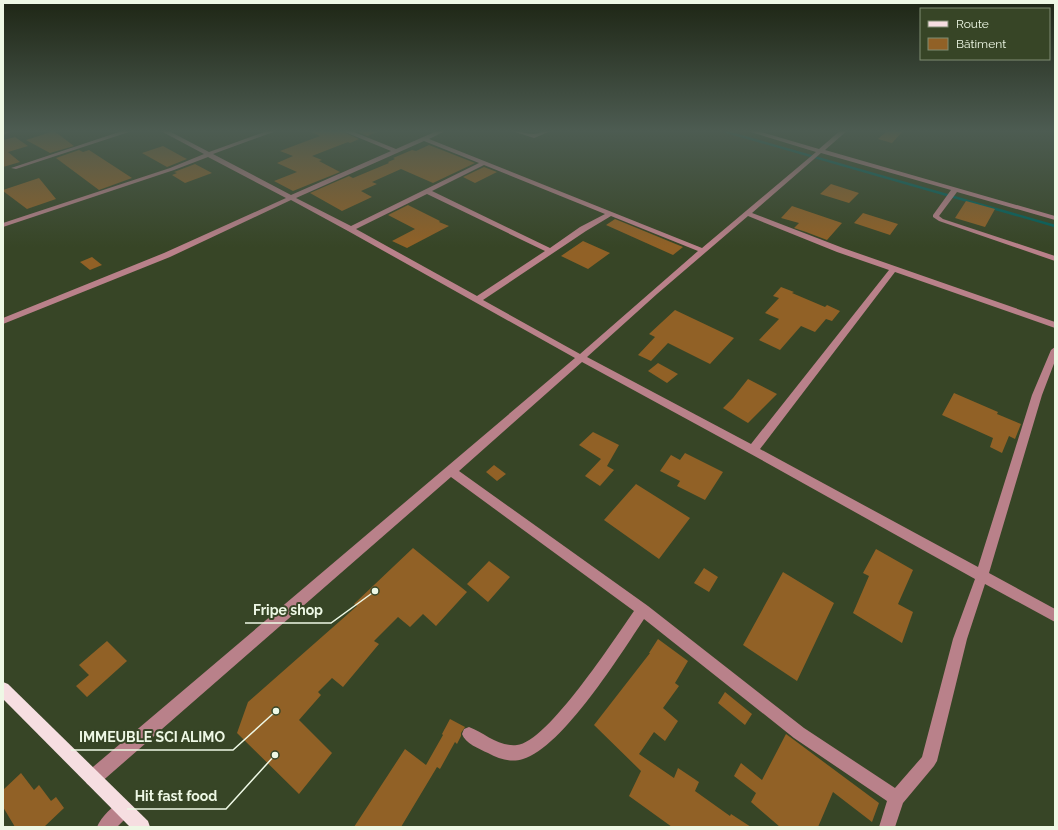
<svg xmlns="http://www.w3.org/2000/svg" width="1058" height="830" viewBox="0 0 1058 830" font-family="Raleway,sans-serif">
  <rect width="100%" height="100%" fill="#374526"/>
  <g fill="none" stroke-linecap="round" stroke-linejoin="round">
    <path stroke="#00615c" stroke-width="2.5" d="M720,130L1055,226"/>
  </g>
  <path fill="#916126" d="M307,130H339L359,139L350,143L348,142L312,156L322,160L319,161L340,172L293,191L274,181L297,172L277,163L293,156L280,151L320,136Z
    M354,130H380V131L367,136Z
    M888,130H904L892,143L878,139Z
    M54,131L74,146L50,153L26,140Z
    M15,137L28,146L8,152L20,162L3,167V140Z
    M429,145L475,163L433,183L401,169L372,182L377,184L361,191L372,197L342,211L310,193L349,176L353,178L389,163L388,162L395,159L393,158L412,150L416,151Z
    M163,146L183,157L187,159L167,167L142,153Z
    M79,150L83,152L89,150L132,178L99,190L56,158Z
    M195,164L212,173L185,183L172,175L177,173L174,172Z
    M484,167L497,172L475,183L463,177Z
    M39,178L56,199L27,209L3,191V190Z
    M831,184L859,193L849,203L820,194Z
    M966,201L995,209L985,227L955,218Z
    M408,205L440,221L439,222L449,226L407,248L392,241L415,229L388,215Z
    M792,206L842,223L827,240L806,232L794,228L799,223L781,218Z
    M863,213L898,224L890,235L854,223Z
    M615,219L683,247L673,255L606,225Z
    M583,241L610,253L588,269L561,256Z
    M92,257L102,265L90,270L80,262Z
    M781,287L794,292L792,293L825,307L827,305L840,311L832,321L826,319L815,332L801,326L780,350L759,340L779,319L765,313L779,298L773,296Z
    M675,310L734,338L710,364L668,343L651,361L638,355L655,337L649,334Z
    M658,363L678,374L667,383L648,371Z
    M748,379L777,394L748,423L723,408L733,398Z
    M954,393L998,412L997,414L1021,424L1015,439L1009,436L1002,453L990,447L993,438L942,415Z
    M593,432L619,445L607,466L614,470L600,486L585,476L601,459L579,445Z
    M685,453L723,472L705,500L677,486L680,481L660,471L671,455L680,460Z
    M494,465L506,474L497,481L486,472Z
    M636,484L690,518L659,559L604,520Z
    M413,548L467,592L436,626L423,614L410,627L398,617L374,641L379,644L343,687L332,678L318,692L321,695L299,720L332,753L299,794L237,733L248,702L357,606L354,604Z
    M876,549L913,570L898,604L913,612L902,643L853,613L869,576L863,573Z
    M489,561L510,577L488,602L467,584Z
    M704,568L718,577L709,592L694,583Z
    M783,572L834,603L797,681L743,645Z
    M658,639L688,661L675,683L679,686L663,708L678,721L665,741L654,732L639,754L674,778L678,768L699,782L695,791L730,816L731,814L751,827H672L629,796L641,771L594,725L650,653H649Z
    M107,641L127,661L87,697L76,686L89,675L79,665Z
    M725,692L752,714L745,725L718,703Z
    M450,719L465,727L461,733V736L457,744L455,742L440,769L437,767L401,827H354L405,749L426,765L443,735L442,734Z
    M786,734L879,803L872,822L833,792L818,827H780L751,802L756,793L734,776L741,763L762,780Z
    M21,773L34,790L39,785L51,801L56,797L64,808L44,827H15L3,807V790Z"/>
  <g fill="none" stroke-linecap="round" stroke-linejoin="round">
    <path fill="#b9818a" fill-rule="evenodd" d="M5,130H14L3,135V131Z
      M125,130H135L16,169L11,168Z
      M159,130H167L209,152L270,130H279L213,154L291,195L391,151L340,130H349L396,149L439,130H447L429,139L702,248L816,152L744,130H754L819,149L841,130H848L825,150L1055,216V220L957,192L939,216L943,219L1055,256V261L939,221L933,217V215L951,190L821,153L752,213L843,248L1055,322V328L895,272L760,449L978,567L1032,395L1051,350L1055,347V361L1042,395L989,573L1055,609V622L985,584L967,639L937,761L934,766L903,803L895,827H879L887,801L794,738L644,619C621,654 562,748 523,759C511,763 499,759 488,753C479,749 465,743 462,734L464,729L469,727C485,733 498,747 517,745C547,743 615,638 634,611L451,477L99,784L93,786L87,784L85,778L87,772L575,358L348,231L291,200L170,257L3,324V318L164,253L286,198L208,157L174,170L3,227V223L170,168L204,154ZM424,141L479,163L351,226L296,198ZM484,165L605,214L580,227L550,248L432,191ZM427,194L545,251L477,296L356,229ZM611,216L698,251L580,354L483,300L586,231ZM748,216L837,252L889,270L751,444L587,357L657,294ZM582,362L749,453L975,579L953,639L922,757L895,788L804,728L648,606L459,471Z
      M509,130C518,130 525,134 533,134C538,134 546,130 553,130L534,138Z
      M123,801L129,803L131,809L129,815L117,827H97C101,817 113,805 123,801Z"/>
    <path fill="#f6dee1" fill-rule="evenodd" d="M3,682L8,684L148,821L150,827H130L3,699Z"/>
  </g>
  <linearGradient id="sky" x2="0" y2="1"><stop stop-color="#1e2615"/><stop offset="0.53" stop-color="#4d5c52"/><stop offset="1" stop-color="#4d5c52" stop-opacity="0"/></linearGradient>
  <rect width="1058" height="247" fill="url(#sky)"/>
  <path fill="none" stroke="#eef8e5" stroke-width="1.5" d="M375 591L331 623H245M276 711L233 750H71M275 755L226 809H127"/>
  <g fill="#eef8e5" stroke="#374526" stroke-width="1.5">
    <circle cx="375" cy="591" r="4"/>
    <circle cx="276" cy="711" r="4"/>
    <circle cx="275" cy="755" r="4"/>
  </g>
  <g font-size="14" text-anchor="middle" font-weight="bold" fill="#eef8e5" stroke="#374526" stroke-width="4" stroke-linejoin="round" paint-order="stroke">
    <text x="288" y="615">Fripe shop</text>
    <text x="152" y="742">IMMEUBLE SCI ALIMO</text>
    <text x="176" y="801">Hit fast food</text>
  </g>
  <rect width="1058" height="830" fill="none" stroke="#eef8e5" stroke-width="8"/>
  <rect x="920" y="8" width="130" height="52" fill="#374526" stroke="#808d72"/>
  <rect x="928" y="21" width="20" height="6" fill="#f6dee1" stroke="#808d72"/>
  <text x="956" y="28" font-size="12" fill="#eef8e5">Route</text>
  <rect x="928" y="38" width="20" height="12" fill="#916126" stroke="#808d72"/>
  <text x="956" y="48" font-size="12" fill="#eef8e5">Bâtiment</text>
</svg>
